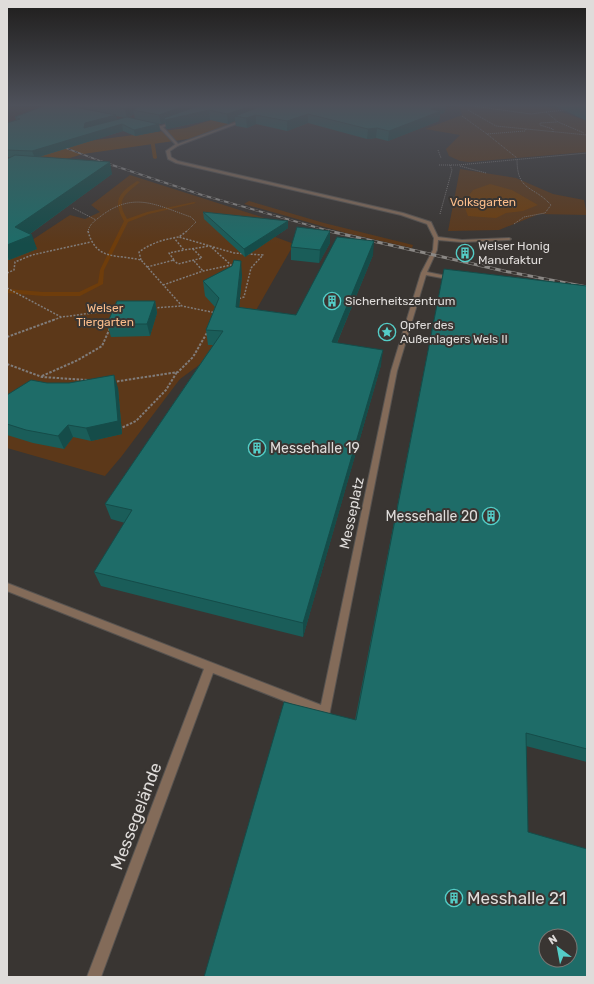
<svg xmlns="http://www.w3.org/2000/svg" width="594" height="984" viewBox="0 0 594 984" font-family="Rubik,sans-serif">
  <rect width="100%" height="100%" fill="#393532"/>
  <path fill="#5c3819" d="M454,106H545L587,121V152L469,162L460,161L449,156L446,149L460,135L425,129L462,115L460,109Z
    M460,169L516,178L553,194L584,200L587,215L539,214L499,230L448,231Z
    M130,175L271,220L262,232L294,244L232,352H217L180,379L121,457L105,476L7,448V252L26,244L70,215L85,219L100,212L91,205Z
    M249,201L324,223L413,245L412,248L346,233L244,204Z"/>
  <path fill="#6f3d0b" d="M267,110L181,137L88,148L26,166L7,165L60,149L75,152L73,146L176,133Z
    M490,184L512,190L538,205L523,211L506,213L496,218L468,216L463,203L473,190Z"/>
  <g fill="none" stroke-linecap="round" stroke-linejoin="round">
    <path fill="#6f3d0b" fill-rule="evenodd" d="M152,138L154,139L157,158L155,159L153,158L150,139Z
      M137,181L140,182C125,195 115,199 127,219L147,212L194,202L196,203L149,214L128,222L104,270L103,284L80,296H43L7,293V289L43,292H79L98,283L100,270L124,221C112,200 119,193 137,181Z"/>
    <path fill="#6f3d0b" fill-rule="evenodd" d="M255,106H282L280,110L188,139L83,154L7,177V162L11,160L81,142L186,128Z"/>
    <defs>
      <path id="service" d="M176,144L179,145L170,151L171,157L178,161L403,213L431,222L438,237L462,240L509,238L511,239L509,240L462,242L438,240L437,250L427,272L456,278L453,280L426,275L397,371L329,716L325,717L213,673L101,977H87L204,669L7,591V583L321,705L391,371L421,273L433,250L434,238L427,224L401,215L176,163L168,159L166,151Z"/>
      <path id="minor" d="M245,119L247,120L177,146L160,128L147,125L149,124L161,126L176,121V123L163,127L178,144Z"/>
    </defs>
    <use href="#service" stroke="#575350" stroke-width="2"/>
    <use href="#minor" stroke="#575350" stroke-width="2"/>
    <path stroke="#807c7a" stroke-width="1" stroke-dasharray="1 1" stroke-linecap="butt" d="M473,106L531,114L546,112L558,122L584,133
      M468,110L496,126L587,135
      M546,112L565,110
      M462,116L487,134L525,131L526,129
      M553,132V129L540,125V123L557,122
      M487,134L517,158
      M438,150L441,158
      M439,165H458L587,153
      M460,166L486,173
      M73,208L96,220
      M440,214L452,170L450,165
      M514,224L524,217L545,213L551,205C533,185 517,192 517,159
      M88,232C89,224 96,220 101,216C134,191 156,205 191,217L196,222L186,232"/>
    <path stroke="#807c7a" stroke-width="1.5" stroke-dasharray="2 1.5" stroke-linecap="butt" d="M88,231C96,261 116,254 141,260L182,306L216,313
      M187,231L179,237L234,253L263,255L251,268L244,297L238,299
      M141,260L139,252C151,243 165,239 179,237
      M173,260L178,264L202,258L193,249
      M194,261L203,271
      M147,267L174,260L169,253L184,250L174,238
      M7,273L14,270L15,262L32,255L91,242
      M163,285L203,271L231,265L210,246L184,250
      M7,288L61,317
      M154,308L181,306
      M53,320L62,317L115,310"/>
    <path stroke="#807c7a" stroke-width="2" stroke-dasharray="2.5 1.5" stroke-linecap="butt" d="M7,337L56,319
      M7,364L42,377L88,380
      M42,376L78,360L102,346L110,328
      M113,382L178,372L193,357L208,331
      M119,429L136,421L166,390L177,372"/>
    <use href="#service" fill="#836b59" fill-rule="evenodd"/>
    <use href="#minor" fill="#836b59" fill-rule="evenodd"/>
    <defs>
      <path id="rail-far2" d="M55,144L103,162"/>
      <path id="rail-far1" d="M100,161L202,195L333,232"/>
      <path id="rail" d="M329,231L504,271L587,287"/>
    </defs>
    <use href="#rail-far2" stroke="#8a8784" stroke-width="1.5"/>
    <use href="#rail-far1" stroke="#8a8784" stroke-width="2"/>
    <use href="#rail" stroke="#8a8784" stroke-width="3"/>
    <use href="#rail-far2" stroke="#393532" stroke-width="1" stroke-dasharray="3.5" stroke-linecap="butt"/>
    <use href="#rail-far1" stroke="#393532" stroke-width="1.5" stroke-dasharray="4.5" stroke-linecap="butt"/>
    <use href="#rail" stroke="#393532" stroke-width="2" stroke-dasharray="5.5" stroke-linecap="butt"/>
  </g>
  <path fill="#1a5d59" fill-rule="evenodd" d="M44,106H446L444,113L440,114L439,121L388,141L376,138L367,139L308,123L287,131L256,124L247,128L236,126L235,121L228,124L210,120L167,129L166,128L165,123L161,124H158H159L160,131L135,136L123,131L39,157L112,174L30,234L37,249L9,260L7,259V159L11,157H7V123L16,120L15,117ZM134,114L135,119L128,118ZM116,116L125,118L117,120Z
    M555,106H587V121Z
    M203,212L288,228L245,257L204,219Z
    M330,231V243L319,263L291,260V247Z
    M373,255L337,343L381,365L303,637L101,586L94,572L125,523L111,519L105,504L213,345H208L206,330L215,307L205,296L203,281L242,275L239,307L296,315Z
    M444,269L587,286V762L526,746L528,832L587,977L355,720Z
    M155,301L157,313L150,336L111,337L107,324Z
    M47,383H69L118,388L122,434L91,441L73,437L64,449L33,443L7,435V395Z"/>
  <path fill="#154c49" d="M129,106H143L133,110L134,114L127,118L125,109Z
    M184,106H211L209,110L210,120L167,129L165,120L164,118L165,123L161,124L159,115Z
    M251,106H278L235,116V121L228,124L227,114Z
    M439,106H446L444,113L440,114L439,121L388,141L389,131L431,109Z
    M308,114V123L287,131V121Z
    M116,115L117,121L84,128L85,123Z
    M256,115V124L247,128L246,118Z
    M122,124L123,131L35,158L32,151Z
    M159,124L160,131L135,136L134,130Z
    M377,128L376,138L367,139L368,129Z
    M110,162L112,174L24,238L32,235L37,249L9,260L7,254V245L15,227Z
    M288,221V228L245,257L244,249Z
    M330,231V243L319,263L320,250Z
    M374,241L373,255L331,357L332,342Z
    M241,261L242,275L238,322L236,307Z
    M155,301L157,313L150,336L147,324Z
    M383,350L381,365L303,637V623Z
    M114,375L118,388L122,434L91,441L86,428Z
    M68,425L73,437L64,449L58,436Z"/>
  <path fill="#1e6c68" stroke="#154c49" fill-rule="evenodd" d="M44,106H69L116,115L85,123L84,128L127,117L159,124L134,130L122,124L32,151L7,150V123L20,119L15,117Z
    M110,106H129L125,109Z
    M139,106H184L159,115L133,110Z
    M198,106H251L227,114L209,110L165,120L164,118Z
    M262,106H439L431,109L441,111L389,131L377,128L368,129L308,114L287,121L256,115L246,118L235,116Z
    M579,106H587V110Z
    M15,155L110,162L15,227L32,235L7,245V159Z
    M203,212L288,221L244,249Z
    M297,227L330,231L320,250L291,247Z
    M337,237L374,241L332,342L383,350L303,623L94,572L132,510L105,504L223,331L206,330L219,298L203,281L232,266L234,260L241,261L236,307L296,315Z
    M444,269L587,286V749L526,733L528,832L587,849V977H204L284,702L356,720ZM546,936H570V960H546Z
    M117,301H155L147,324H107Z
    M114,375L118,421L86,428L68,425L58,436L26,430L7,424V395L31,380L47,383H69Z"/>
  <linearGradient id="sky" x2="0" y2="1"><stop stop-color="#1f1d1c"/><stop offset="0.43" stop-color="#4e515a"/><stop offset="1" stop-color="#4e515a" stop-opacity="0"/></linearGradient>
  <rect width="594" height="244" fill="url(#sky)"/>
  <defs>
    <symbol id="building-ring" viewBox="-11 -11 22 22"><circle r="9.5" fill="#393532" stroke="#54cdc7" stroke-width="1.5"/><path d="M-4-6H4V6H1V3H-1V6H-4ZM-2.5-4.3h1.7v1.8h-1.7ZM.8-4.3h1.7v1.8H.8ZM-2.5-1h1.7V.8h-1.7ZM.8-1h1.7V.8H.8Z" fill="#54cdc7"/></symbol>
    <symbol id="sight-ring" viewBox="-11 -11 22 22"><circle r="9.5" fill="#393532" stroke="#54cdc7" stroke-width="1.5"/><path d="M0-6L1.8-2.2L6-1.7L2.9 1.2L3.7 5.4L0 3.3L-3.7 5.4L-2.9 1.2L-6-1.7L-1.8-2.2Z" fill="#54cdc7"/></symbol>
  </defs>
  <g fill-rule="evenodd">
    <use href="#building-ring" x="455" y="243" width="20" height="20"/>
    <use href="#building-ring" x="322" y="291" width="20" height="20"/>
    <use href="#sight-ring" x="377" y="322" width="20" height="20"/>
    <use href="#building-ring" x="247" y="438" width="20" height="20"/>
    <use href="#building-ring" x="481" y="506" width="20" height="20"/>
    <use href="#building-ring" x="444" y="888" width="20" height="20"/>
  </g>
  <g text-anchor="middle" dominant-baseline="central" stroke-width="4" stroke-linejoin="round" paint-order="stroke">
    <g font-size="12" fill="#fbbd8b" stroke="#393532">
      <text x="483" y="202">Volksgarten</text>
      <text x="105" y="308">Welser<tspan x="105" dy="14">Tiergarten</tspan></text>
    </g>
    <g font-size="12" fill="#dfdcda" stroke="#393532" text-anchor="start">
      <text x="478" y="246">Welser Honig<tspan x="478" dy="14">Manufaktur</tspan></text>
      <text x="345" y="301">Sicherheitszentrum</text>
      <text x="400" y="325">Opfer des<tspan x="400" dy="14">Außenlagers Wels II</tspan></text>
    </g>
    <g font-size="14" fill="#dfdcda" stroke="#393532" text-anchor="start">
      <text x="270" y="448">Messehalle 19</text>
      <text x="478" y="516" text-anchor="end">Messehalle 20</text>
    </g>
    <g font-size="14" fill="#dfdcda" stroke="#393532">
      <text transform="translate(352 513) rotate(-78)">Messeplatz</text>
    </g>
    <g font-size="17" fill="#dfdcda" stroke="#393532">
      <text transform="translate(136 816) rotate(-69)">Messegelände</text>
    </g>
    <g font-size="17" fill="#dfdcda" stroke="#393532" text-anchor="start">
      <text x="467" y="898">Messhalle 21</text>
    </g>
  </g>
  <rect width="594" height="984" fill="none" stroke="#dfdcda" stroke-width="16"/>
  <g transform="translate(558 948) rotate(328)"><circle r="19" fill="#393532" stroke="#7b7875"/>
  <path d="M0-3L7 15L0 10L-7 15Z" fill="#54cdc7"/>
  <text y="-6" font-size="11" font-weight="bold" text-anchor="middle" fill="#dfdcda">N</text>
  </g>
</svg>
